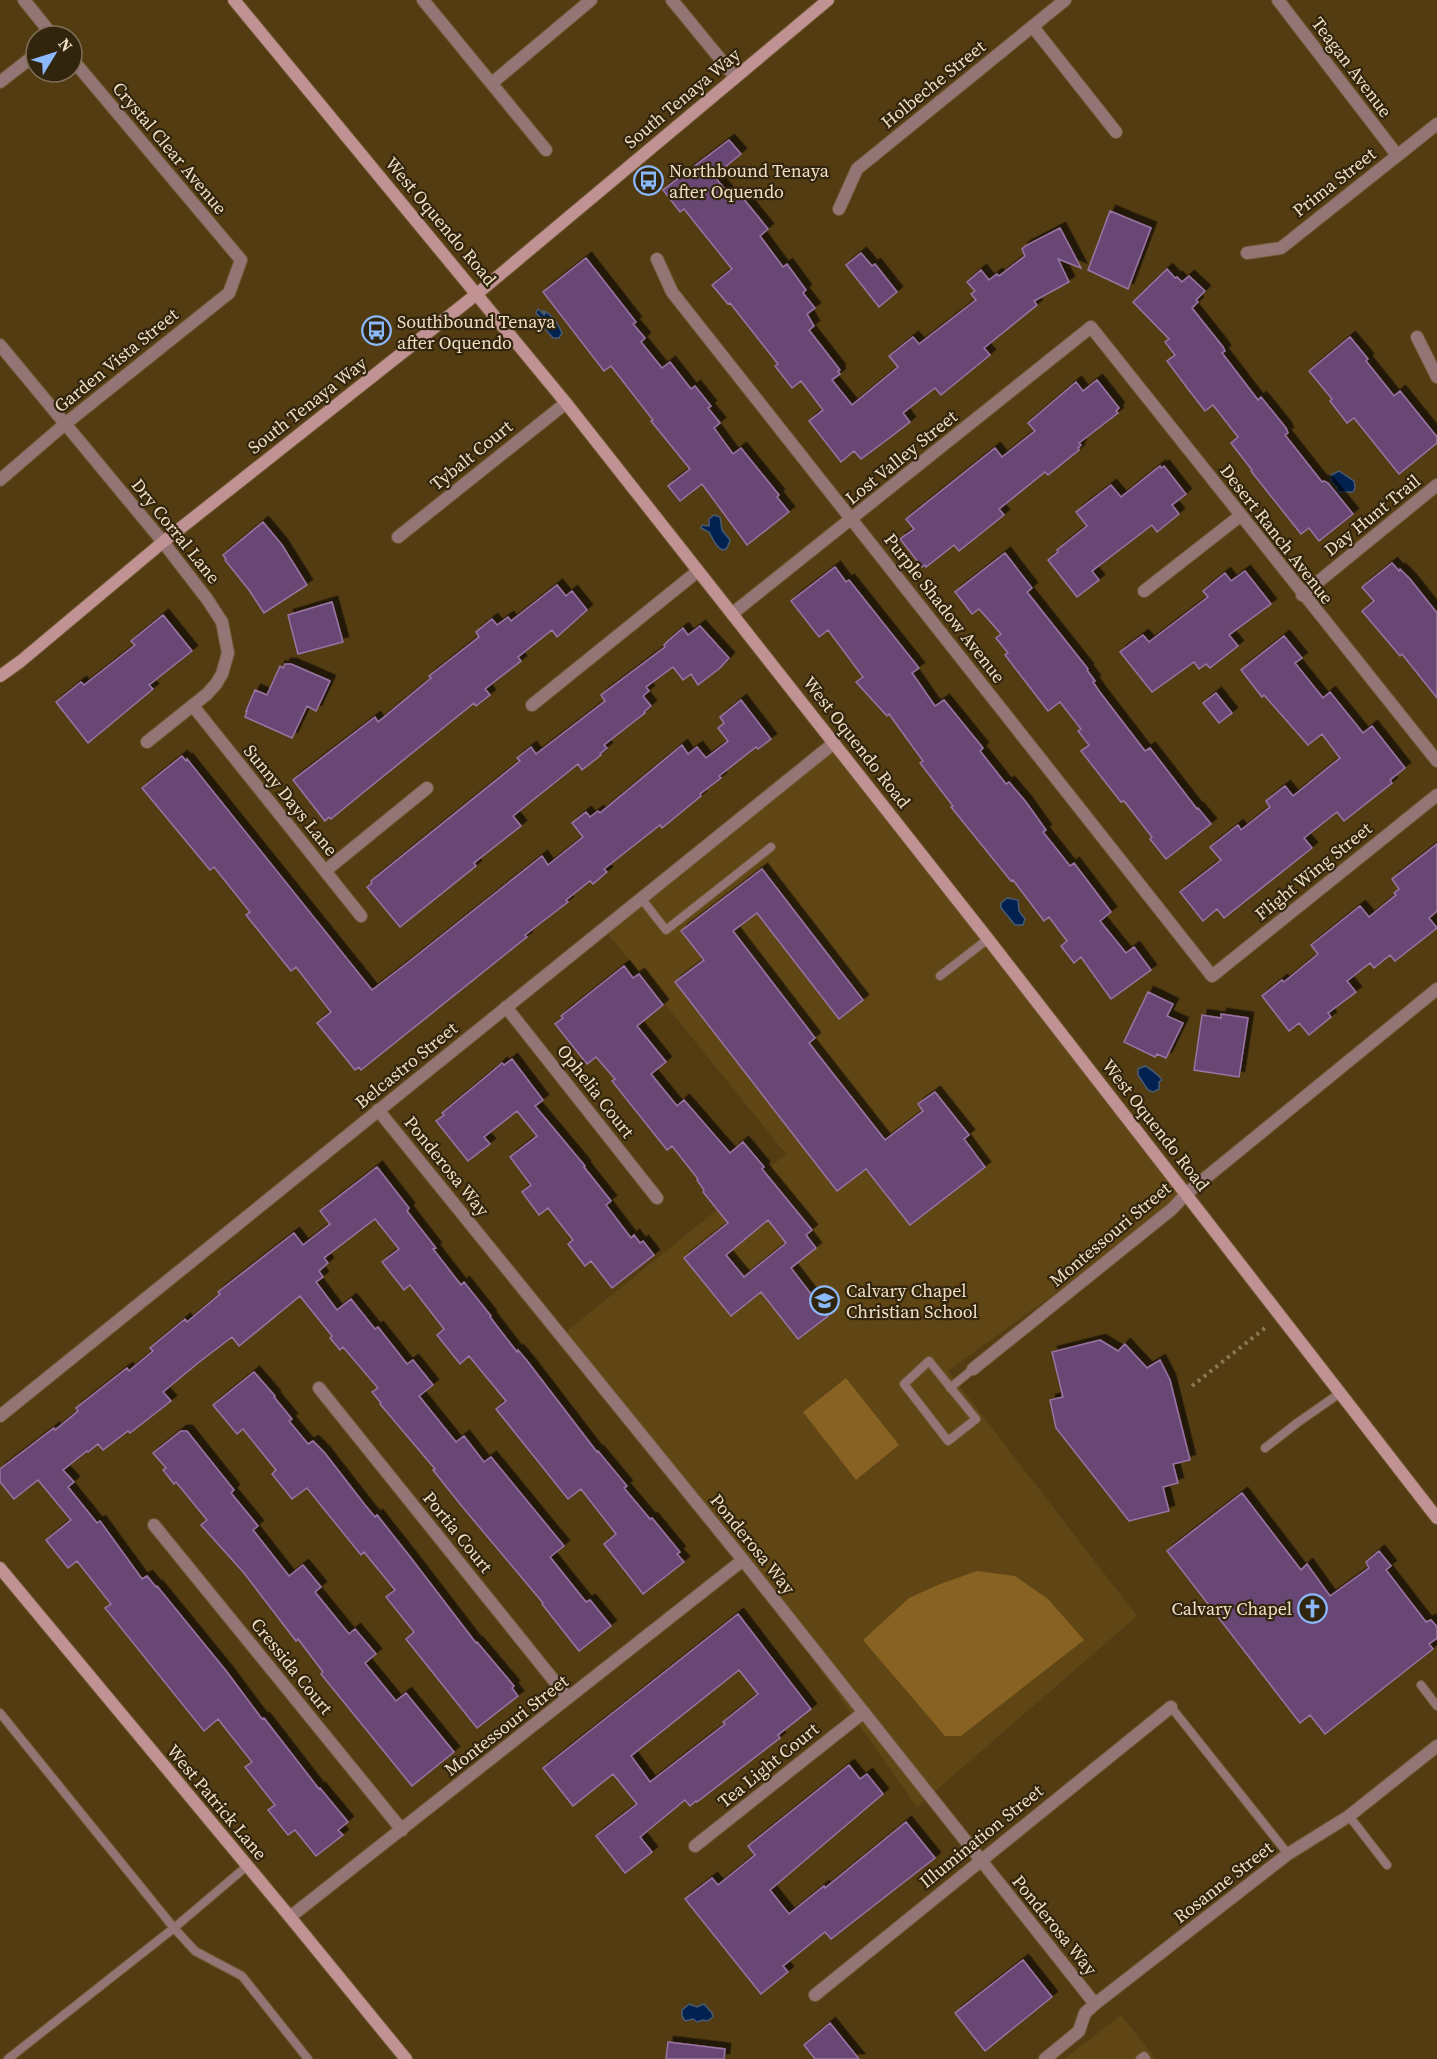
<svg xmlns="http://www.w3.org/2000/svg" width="1437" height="2059" viewBox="0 0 1437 2059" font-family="'Source Serif 4',serif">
  <defs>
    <filter id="shadow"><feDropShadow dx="5.5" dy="-5.5" stdDeviation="0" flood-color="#0009"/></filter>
  </defs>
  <rect width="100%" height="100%" fill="#543c12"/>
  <path fill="#604515" d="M834,743L1187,1193L1094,1265L948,1371L1137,1616L917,1807L743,1560L561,1336L786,1154L604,929Z
    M1121,2015L1156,2059H1064Z"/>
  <path fill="#876222" d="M846,1378L899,1445L856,1480L803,1412Z
    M977,1571L1015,1576L1048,1599L1084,1640L961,1736H945L863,1640L909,1598L940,1584Z"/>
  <path fill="#012250" stroke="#495b73" stroke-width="1.5" d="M538,309L544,315L545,314L543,311C551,313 559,325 562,333L559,338H553L538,321L540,317L536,313Z
    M1339,471L1354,481L1355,488L1353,492H1338L1337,487L1331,482V475Z
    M714,515L720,517L722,530L730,540C724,563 713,540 709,532L701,528L702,525L709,526V519Z
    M1007,898L1018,900L1019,911L1025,919L1023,925H1015L1001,908V903Z
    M1145,1066C1148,1067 1160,1076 1162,1080L1159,1082V1089L1153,1092L1148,1090L1138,1075V1069Z
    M689,2004L697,2007L704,2004L712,2013L713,2017L707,2021L703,2020L697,2022L693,2019L685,2021L682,2016V2010Z"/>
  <path fill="#694774" stroke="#9874a4" stroke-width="1.5" fill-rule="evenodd" filter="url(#shadow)" d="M729,140L741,154L714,176L734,200L739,196L743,198L768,229L760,236L783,267L787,264L806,290L803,293L815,308L807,314L814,326L809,330L840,370L838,371L840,374L832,380L852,405L898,367L889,356L913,337L919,344L976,300L971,294L975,291L967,282L981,270L989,280L997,274L999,276L1025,256L1022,249L1025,246L1060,228L1081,268L1058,259L1069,282L1034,301L1037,305L984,348L990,355L941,395L935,388L903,413L910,422L888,439L861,459L854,451L841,462L809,421L823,410L801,381L792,388L775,366L778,364L730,303L728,304L712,285L732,269L684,209L680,212L663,190Z
    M1110,211L1151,228L1128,289L1088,270Z
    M861,253L872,266L875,264L897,292L879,307L846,265Z
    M586,258L636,322L633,324L645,338L641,342L662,368L670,362L691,389L695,386L711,406L708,408L720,423L714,428L733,454L741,448L779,495L777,497L789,512L747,545L702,484L680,501L668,486L690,469L651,421L653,420L611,366L604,371L543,292Z
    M1167,269L1175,278L1177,277L1182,282L1189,276L1205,291L1196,300L1198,302L1192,308L1223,347L1225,351L1222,353L1258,400L1261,397L1286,428L1288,433L1285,435L1322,482L1324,481L1328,483L1353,514L1319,541L1309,528L1301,534L1251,471L1252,470L1231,443L1238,437L1213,405L1205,411L1188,389L1167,361L1175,355L1165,342L1169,339L1133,302Z
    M1350,337L1368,359L1366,361L1394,396L1400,391L1437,437V443L1399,474L1354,418L1347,423L1330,401L1332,399L1309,371Z
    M1097,380L1119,408L1116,411L1118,413L1079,443L1081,445L1078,448L1079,450L1048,475L1045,472L999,509L1004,515L959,551L954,545L926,567L925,565L922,567L900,539L914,529L906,519L995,448L1002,457L1035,431L1028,423L1076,382L1083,391Z
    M1160,466L1161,468L1164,466L1186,494L1172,505L1179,514L1157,532L1152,525L1092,571L1099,580L1077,597L1048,560L1058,552L1057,550L1087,526L1076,512L1111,485L1121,497Z
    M263,522L282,545L307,585L264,613L249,590L225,560L226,559L223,555Z
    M1005,553L1032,588L1027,592L1088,669L1087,670L1095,681L1093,682L1099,691L1145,751L1150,748L1197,809L1198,808L1211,824L1166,859L1150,839L1152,837L1124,801L1121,802L1081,751L1089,745L1078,731L1081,729L1060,702L1048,711L1005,655L1008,653L996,638L1001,634L979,609L972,614L955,592Z
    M1392,563L1399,571L1400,569L1410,579L1437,613V698L1402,654L1400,656L1362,611L1374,601L1362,587Z
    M835,567L846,582L849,580L919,668L912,673L935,706L944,700L983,748L980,751L1006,784L1009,782L1026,802L1046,830L1043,832L1070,866L1074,863L1111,912L1100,921L1126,953L1134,947L1151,970L1111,999L1081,957L1074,963L1061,946L1067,941L1049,917L1044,921L1013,880L1011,881L951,807L953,806L920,763L923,761L889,714L887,716L856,682L863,677L828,630L819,637L791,601Z
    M1245,571L1271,604L1229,635L1238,646L1210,668L1206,664L1199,669L1194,662L1152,692L1120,652L1143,635L1149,642L1162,632L1208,597L1203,591L1225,573L1231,581Z
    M557,585L566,596L572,591L587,610L557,637L552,630L518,657L521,661L485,689L490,695L476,706L474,703L354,800L331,819L329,817L325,821L293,780L375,717L378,722L431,678L429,676L479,637L476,632L492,619L497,625L508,617L511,621Z
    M332,602L343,642L298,654L288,615Z
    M163,615L192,651L149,685L153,689L88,743L56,702L81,682L84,685L135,645L131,641Z
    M700,626L729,658L720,668L698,685L691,674L683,680L673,667L646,687L649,691L643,696L651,706L644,712L645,713L604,745L607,748L600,754L601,755L582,770L578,764L513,816L521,826L474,863L476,866L400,927L367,887L372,883L371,881L520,761L517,758L531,747L536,754L605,701L601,695L665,647L664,645L669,640L683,628L688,635Z
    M1284,636L1302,658L1295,663L1323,698L1330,692L1363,733L1372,726L1405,768L1390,780L1392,783L1344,821L1337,812L1304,838L1312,848L1224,918L1217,909L1203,921L1180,892L1221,860L1210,847L1238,825L1241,830L1270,807L1266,801L1285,786L1293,796L1340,758L1322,734L1308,745L1271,703L1264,695L1262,697L1241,670Z
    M285,664H291L330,681L316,711L307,706L292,738L245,717L247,711H246L255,690L267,695L280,666L283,668Z
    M1216,693L1232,713L1219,723L1203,703Z
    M741,700L771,739L758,749L756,747L719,776L721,778L700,794L701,796L662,828L660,825L604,869L607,872L593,884L590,881L566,900L568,902L525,935L527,937L361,1070L359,1067L355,1070L317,1023L331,1012L296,967L291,971L246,915L250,912L214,867L210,870L142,788L182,756L186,761L187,759L372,990L406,964L542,856L548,865L583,837L572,823L586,812L590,817L598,811L600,813L682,745L688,754L697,747L706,758L728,741L718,728L724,723L720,717Z
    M1437,844V911L1429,918L1437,928L1395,961L1390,955L1374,968L1370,963L1347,981L1356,992L1328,1013L1331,1017L1309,1035L1299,1023L1289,1031L1262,996L1282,980L1284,982L1318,954L1311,945L1360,906L1369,917L1396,895L1394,893L1399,889L1392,879Z
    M762,869L863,1000L839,1019L757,913L733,931L815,1038L809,1043L885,1140L923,1111L918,1104L935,1092L969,1135L964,1139L985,1167L910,1225L866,1169L837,1191L675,982L704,960L681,931Z
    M624,966L633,978L639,974L663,1005L637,1026L666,1062L651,1074L677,1106L684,1100L730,1153L743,1142L764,1167L762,1169L812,1230L806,1235L816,1248L791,1268L828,1316L798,1339L761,1292L731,1316L684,1258L728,1223L703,1192L704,1190L697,1180L698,1179L672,1146L667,1150L612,1081L615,1079L596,1057L587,1064L555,1024L563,1018L561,1016ZM768,1220L786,1243L744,1277L726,1255Z
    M1148,992L1173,1004L1167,1016L1183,1023L1166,1058L1157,1054L1155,1057L1124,1042Z
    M1221,1014L1248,1018L1239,1077L1194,1070L1202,1015L1221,1018Z
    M512,1059L543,1100L535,1106L585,1166L584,1167L611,1201L606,1205L631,1238L634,1235L640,1243L643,1241L654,1255L612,1288L591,1261L585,1266L568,1244L573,1240L548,1208L539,1215L522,1192L531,1185L510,1157L537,1136L517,1111L484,1137L490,1144L468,1161L436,1121L444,1115L442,1113L488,1075L502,1063L504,1065Z
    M377,1167L409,1208L407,1211L436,1248L433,1249L461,1285L464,1282L491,1316L490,1317L517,1352L518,1350L528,1362L597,1452L598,1451L627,1486L624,1488L650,1519L652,1518L680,1552L677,1554L684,1562L643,1594L604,1544L616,1534L581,1489L568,1499L496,1409L506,1401L469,1356L460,1364L437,1335L444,1329L410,1285L404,1290L382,1262L399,1249L375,1219L324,1258L328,1263L319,1271L323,1277L316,1282L337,1310L351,1299L375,1329L378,1327L407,1364L413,1360L433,1385L419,1396L456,1442L464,1436L484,1462L491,1457L564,1546L550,1557L586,1602L590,1600L611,1626L579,1651L542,1604L543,1603L460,1504L433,1470L435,1469L380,1404L381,1403L372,1392L378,1388L343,1347L340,1350L330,1338L332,1336L300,1296L239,1346L232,1337L198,1363L163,1392L171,1401L130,1433L128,1431L103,1450L98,1444L88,1452L87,1451L63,1470L74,1482L68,1487L97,1523L100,1521L142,1579L147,1576L156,1587L157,1586L227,1672L262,1719L264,1718L319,1789L320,1788L348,1822L338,1830L343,1835L316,1856L295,1830L288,1835L268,1810L275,1805L245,1767L252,1762L218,1719L204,1731L105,1608L111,1604L77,1561L68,1568L46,1540L71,1520L38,1480L14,1499L0,1482V1469L54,1428L55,1430L78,1411L76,1408L127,1368L129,1371L153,1351L150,1348L185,1319L187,1322L220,1294L218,1292L294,1233L303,1245L330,1224L320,1211Z
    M1100,1340L1118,1351L1125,1344L1147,1368L1160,1360L1170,1380L1190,1460L1173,1464L1178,1483L1163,1487L1169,1511L1129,1521L1056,1428L1050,1400L1063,1397L1052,1352Z
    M254,1372L275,1396L274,1397L292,1419L289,1421L308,1444L313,1441L324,1452L365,1505L375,1517L377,1515L411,1558L476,1643L477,1642L514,1686L512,1688L518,1696L477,1728L406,1639L414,1632L386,1597L395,1590L364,1552L361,1555L307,1488L292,1499L272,1474L276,1470L243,1429L237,1434L213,1405Z
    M181,1431H187L234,1490L231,1493L258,1526L253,1530L289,1576L303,1565L321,1587L315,1592L349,1634L355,1629L376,1654L365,1663L396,1701L406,1693L454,1752L412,1786L321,1674L323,1672L298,1639L296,1641L244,1573L201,1525L207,1520L176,1482L174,1484L163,1470L166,1468L153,1453Z
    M1242,1493L1301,1570L1307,1564L1330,1596L1369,1568L1366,1562L1379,1551L1391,1566L1386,1570L1426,1622L1431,1620L1437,1627V1638L1429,1644L1433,1649L1325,1734L1310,1715L1300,1723L1167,1551Z
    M738,1614L811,1709L778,1735L780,1738L697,1802L696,1801L690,1806L685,1800L640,1837L652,1852L625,1873L596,1836L637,1804L613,1774L573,1806L543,1768ZM739,1670L758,1694L723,1722L725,1724L650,1782L631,1756Z
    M849,1765L860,1779L867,1774L883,1794L770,1890L789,1914L824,1886L825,1888L906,1822L935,1858L831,1939L825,1932L783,1966L788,1972L761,1994L685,1899L712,1878L718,1885L755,1855L748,1846Z
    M1023,1960L1052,1997L985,2051L955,2013Z
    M830,2023L859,2059H815L804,2045Z
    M668,2042L725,2049L724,2059H666Z"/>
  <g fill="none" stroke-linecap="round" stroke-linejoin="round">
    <defs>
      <path id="lane" d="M641,898L666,930L771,847
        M940,976L988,939
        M929,1361L976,1419L948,1441L904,1384Z
        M950,1388L973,1369
        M1265,1448L1297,1423L1340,1393
        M1421,1685L1437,1706
        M1171,1707L1288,1854
        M0,1713L174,1928L195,1951L242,1976L308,2059
        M1349,1816L1387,1865
        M8,2059L174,1928L247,1866
        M1140,2059L1144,2056L1146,2059"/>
      <path id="street" d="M24,0L53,36
        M423,0L546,150
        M672,0L735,77
        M1278,0L1397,155
        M1033,27L1116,132
        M0,82L36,54
        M492,83L591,0
        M839,209L857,169L1065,0
        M1247,253L1281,248L1437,124
        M657,259L672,292L1212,976L1437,795
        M1417,337L1437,377
        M0,345L163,542L207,599L222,622L228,653L222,674L216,684L207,694L147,742
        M0,480L65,424L229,293L241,260L72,59
        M398,537L566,403
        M1144,591L1240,516
        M1302,595L1437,485
        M733,613L1091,327L1437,761
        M532,705L698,571
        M193,706L361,916
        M325,871L427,788
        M506,1007L657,1198
        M378,1110L743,1560L1095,2004
        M973,1369L1172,1209L1187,1193L1437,989
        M319,1388L568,1698
        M0,1416L834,743
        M154,1525L402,1830
        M695,1846L864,1712
        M290,1917L743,1560
        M815,1995L1171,1707
        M1045,2059L1079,2031L1085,2013L1095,2004L1288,1854L1349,1816L1437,1746"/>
      <path id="secondary" d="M234,0L566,403L988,939L1437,1518
        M0,676L21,661L163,542L478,293L828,0
        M0,1568L290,1917L406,2059"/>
    </defs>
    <use href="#lane" stroke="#705932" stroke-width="10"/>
    <use href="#street" stroke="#705932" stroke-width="14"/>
    <use href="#secondary" stroke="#705932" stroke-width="14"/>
    <path stroke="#8e7854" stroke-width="4" stroke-dasharray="3 4.5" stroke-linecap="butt" d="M1192,1386L1265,1328"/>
    <use href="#lane" stroke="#937576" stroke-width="8"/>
    <use href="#street" stroke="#937576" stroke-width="12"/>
    <use href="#secondary" stroke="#c09293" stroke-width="12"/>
  </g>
  <defs>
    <symbol id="bus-ring" viewBox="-11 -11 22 22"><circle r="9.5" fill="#32250e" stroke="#8bb9fc" stroke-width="1.5"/><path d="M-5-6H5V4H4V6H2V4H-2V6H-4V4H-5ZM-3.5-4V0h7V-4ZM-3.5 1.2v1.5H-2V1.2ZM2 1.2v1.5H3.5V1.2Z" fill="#8bb9fc"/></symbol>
    <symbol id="school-ring" viewBox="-11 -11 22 22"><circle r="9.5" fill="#32250e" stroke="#8bb9fc" stroke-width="1.5"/><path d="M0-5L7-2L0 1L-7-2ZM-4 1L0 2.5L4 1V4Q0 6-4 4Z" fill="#8bb9fc"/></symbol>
    <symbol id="church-ring" viewBox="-11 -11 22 22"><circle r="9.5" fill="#32250e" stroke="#8bb9fc" stroke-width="1.5"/><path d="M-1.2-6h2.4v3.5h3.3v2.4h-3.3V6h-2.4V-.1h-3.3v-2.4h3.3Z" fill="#8bb9fc"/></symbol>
  </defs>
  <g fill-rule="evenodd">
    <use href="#bus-ring" x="632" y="164" width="33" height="33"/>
    <use href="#bus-ring" x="360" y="314" width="33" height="33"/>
    <use href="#school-ring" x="808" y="1284" width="33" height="33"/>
    <use href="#church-ring" x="1296" y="1592" width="33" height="33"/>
  </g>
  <g text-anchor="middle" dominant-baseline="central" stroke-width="4.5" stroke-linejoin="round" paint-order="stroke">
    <g font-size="18" fill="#f1dfc4" stroke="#32250e">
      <text transform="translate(1352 67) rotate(53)">Teagan Avenue</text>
      <text transform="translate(933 84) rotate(-39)">Holbeche Street</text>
      <text transform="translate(682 98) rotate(-40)">South Tenaya Way</text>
      <text transform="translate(170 148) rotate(50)">Crystal Clear Avenue</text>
      <text transform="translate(1334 182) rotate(-38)">Prima Street</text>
      <text transform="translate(441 221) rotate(50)">West Oquendo Road</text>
      <text transform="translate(116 360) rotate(-39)">Garden Vista Street</text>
      <text transform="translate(307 405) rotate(-38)">South Tenaya Way</text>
      <text transform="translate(471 455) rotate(-39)">Tybalt Court</text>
      <text transform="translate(901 457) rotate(-39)">Lost Valley Street</text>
      <text transform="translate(1372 515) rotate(-39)">Day Hunt Trail</text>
      <text transform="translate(176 531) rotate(51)">Dry Corral Lane</text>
      <text transform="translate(1277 534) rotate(52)">Desert Ranch Avenue</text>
      <text transform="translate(945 608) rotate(52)">Purple Shadow Avenue</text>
      <text transform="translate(857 742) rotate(52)">West Oquendo Road</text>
      <text transform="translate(291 800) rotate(51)">Sunny Days Lane</text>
      <text transform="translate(1313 871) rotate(-39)">Flight Wing Street</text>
      <text transform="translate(406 1065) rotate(-39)">Belcastro Street</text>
      <text transform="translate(596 1091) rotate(52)">Ophelia Court</text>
      <text transform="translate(1156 1125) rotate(52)">West Oquendo Road</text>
      <text transform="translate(447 1166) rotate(51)">Ponderosa Way</text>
      <text transform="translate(1110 1234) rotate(-40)">Montessouri Street</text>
      <text transform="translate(458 1532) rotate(51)">Portia Court</text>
      <text transform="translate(753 1544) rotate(51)">Ponderosa Way</text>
      <text transform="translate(292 1666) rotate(51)">Cressida Court</text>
      <text transform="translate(506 1725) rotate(-38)">Montessouri Street</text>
      <text transform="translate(768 1765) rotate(-39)">Tea Light Court</text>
      <text transform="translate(217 1802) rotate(50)">West Patrick Lane</text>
      <text transform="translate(981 1836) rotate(-39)">Illumination Street</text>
      <text transform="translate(1223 1882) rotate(-38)">Rosanne Street</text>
      <text transform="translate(1055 1925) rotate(51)">Ponderosa Way</text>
    </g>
    <g font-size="18" fill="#f1dfc4" stroke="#32250e" text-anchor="start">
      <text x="669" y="170">Northbound Tenaya<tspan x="669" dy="21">after Oquendo</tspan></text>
      <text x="397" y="321">Southbound Tenaya<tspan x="397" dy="21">after Oquendo</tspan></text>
      <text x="846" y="1290">Calvary Chapel<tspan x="846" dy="21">Christian School</tspan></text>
      <text x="1292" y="1608" text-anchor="end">Calvary Chapel</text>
    </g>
  </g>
  <g transform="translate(54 54) rotate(52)"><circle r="28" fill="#32250e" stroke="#7e6f57" stroke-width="1.5"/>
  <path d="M0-4.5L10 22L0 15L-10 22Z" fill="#8bb9fc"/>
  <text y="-9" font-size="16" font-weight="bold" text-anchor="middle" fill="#f1dfc4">N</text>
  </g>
</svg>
